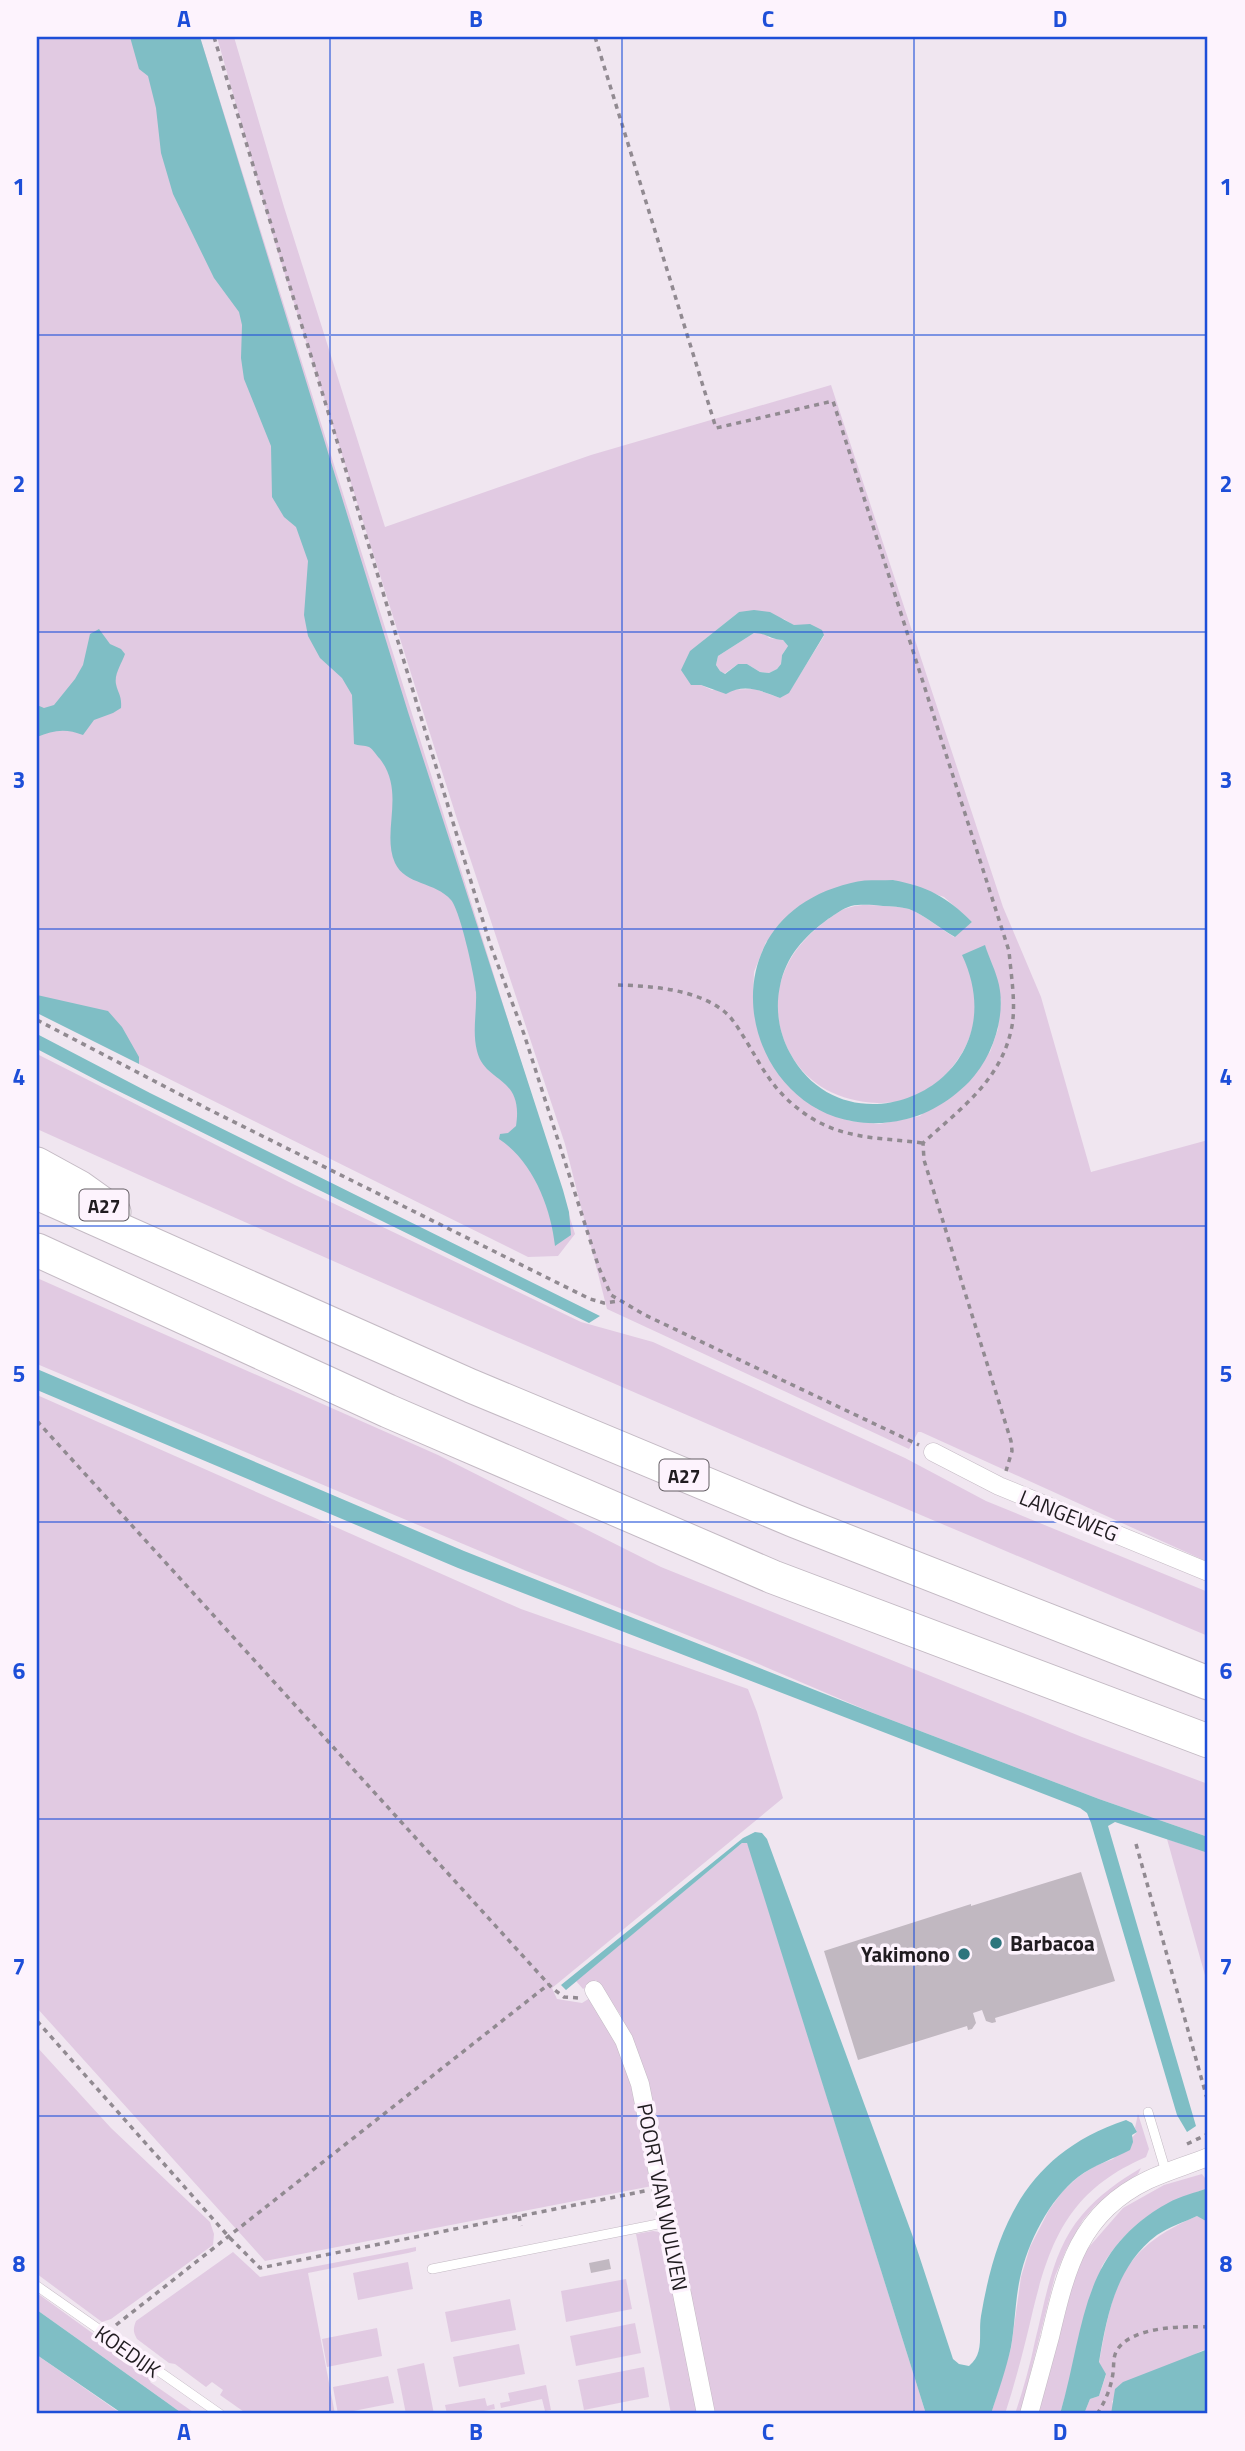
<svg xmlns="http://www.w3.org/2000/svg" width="1245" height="2451" viewBox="0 0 1245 2451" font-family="'Titillium Web',sans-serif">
  <rect width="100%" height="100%" fill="#f0e6f0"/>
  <path fill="#e1cae2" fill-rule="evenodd" d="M37,37H200L575,1234L558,1256L528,1257L139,1064V1059L37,1007Z
    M217,37H234L284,207L385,527L591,455L831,385L1003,907L1041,997L1091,1172L1208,1140V1562L921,1432H918L909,1449L607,1309L565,1144L457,819L276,246ZM739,612L784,619L793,625L803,626L824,636L789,692L780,698L755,689L712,690L701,685L704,640ZM893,880L944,897L972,922L954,937C939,928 926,916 909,909C901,907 891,906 883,906C872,905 861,904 851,907C841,909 836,914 828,919C805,937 790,953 781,981C774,1005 778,1031 790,1053C808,1086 840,1101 877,1103C889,1103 902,1102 913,1097C953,1080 982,1034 975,990C973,978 967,966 963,955L1001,999L998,1029L990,1052L920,1116L879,1124L850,1121L817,1109L753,1001L754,972L766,942Z
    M754,633H765L769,638L783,640L788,646L782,655L781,664L777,669L769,673L760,672L747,664H738L724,674L720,671L716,665L718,656Z
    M37,1054L295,1185L581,1322L653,1342L905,1458L986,1501L1208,1592V1636C816,1472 425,1304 37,1129Z
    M37,1278L438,1455L661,1567L1082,1737L1208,1784V1837L1099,1799L873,1713L747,1659L527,1571L37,1364Z
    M37,1395L521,1609L748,1689L757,1712L783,1798L552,1988L557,1999L582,2003L590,1998L617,2044L629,2075L652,2186L265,2261L37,2008Z
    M1167,1839L1208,1853V1986Z
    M742,1843H747L749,1847L926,2414H713L637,2051L620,2014L596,1980L583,1989L576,1981Z
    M37,2047L111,2128L210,2222L214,2234L213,2245L111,2319L102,2322L37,2274Z
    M1138,2114L1149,2149L1146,2157C1072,2189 1051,2236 1033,2310C1025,2345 1016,2380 1005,2414H991L1011,2348L1021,2277L1030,2247L1049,2210L1062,2192L1078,2177L1095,2166L1113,2159L1137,2132L1135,2128Z
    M1141,2168L1138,2174L1095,2206L1083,2220L1067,2248L1055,2276L1020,2414H1015C1023,2390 1030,2366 1035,2341C1046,2298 1052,2250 1082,2215C1099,2195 1119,2181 1141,2168Z
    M1202,2174L1208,2182V2188C1160,2205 1130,2221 1102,2266L1060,2414H1038L1070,2289L1082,2255L1123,2208L1164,2185Z
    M1197,2216C1205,2217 1206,2221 1208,2228V2349L1201,2351L1112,2401L1114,2408L1111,2414H1084L1090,2399L1099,2396L1106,2375L1099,2363C1113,2285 1120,2249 1197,2216Z
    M653,2231L659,2232L662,2238L697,2414H671L636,2234Z
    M416,2247V2251L408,2253L308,2273L335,2414H247L220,2395L223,2390L212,2382L206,2387L175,2364L169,2363L137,2339C133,2332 133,2329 136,2321L233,2252L260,2277Z
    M408,2262L413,2289L358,2300L353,2273Z
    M626,2279L632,2309L566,2322L561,2291Z
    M37,2293L153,2377L150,2382L196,2414H183L37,2310Z
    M510,2299L516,2330L451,2342L445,2312Z
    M635,2323L641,2353L576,2366L570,2336Z
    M377,2328L382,2356L327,2367L322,2339Z
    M519,2344L525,2374L459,2387L453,2357Z
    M37,2355L116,2410L123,2414H37Z
    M424,2363L434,2414H406L397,2369Z
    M644,2367L649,2397L584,2410L578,2380Z
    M388,2376L394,2403L338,2414L333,2387Z
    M546,2385L551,2410L545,2411L542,2399L501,2408L500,2403L510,2401L508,2393Z
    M485,2398L487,2406L494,2404L495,2409L466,2414H447L445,2405Z"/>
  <path fill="#7fbec5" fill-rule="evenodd" d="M130,37H200L408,712L563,1190L569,1212L571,1235L555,1246C551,1208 533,1161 499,1139L500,1134L508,1133L516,1126C524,1075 485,1084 477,1051C472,1031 477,1012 476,992C475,977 460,910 451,900C436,882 405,885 395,863C381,831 406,793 380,759C377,756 373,749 369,747C365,745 358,746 354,744L352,695L342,678L320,658L308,636L304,615L308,561L296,527L284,517L272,497L271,446L244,379L241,358L242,325L239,312L214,278L173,194L161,153L156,108L148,76L139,69Z
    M754,610L770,612L794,625L810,624L822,630L824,635L789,693L780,698C761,691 745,683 726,694L701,685H691L681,670L690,651L739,612ZM754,633C766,633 771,640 783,640L788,646L782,655L781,664L777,669L769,673L760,672L747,664H738L725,674L720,671L716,665L718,656Z
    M99,629L110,644L121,649L125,654C122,663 114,674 116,684C118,694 122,695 121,708L113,713L94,720L83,735C66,728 53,730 37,737V705L44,708L54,705L75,679L83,665L90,634Z
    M893,880C928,887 946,896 972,922L955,937C939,928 926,916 909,909C901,907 891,906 883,906C873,905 861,904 851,906C842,909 836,914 828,919C804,937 786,956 780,986C775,1009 779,1033 790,1053C848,1161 1022,1083 962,955L985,945C989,958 996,971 999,985C1006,1018 992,1058 969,1082C947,1104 922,1118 891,1122C747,1141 688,922 851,883C864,879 879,881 893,880Z
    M37,995L108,1011L122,1027L139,1057V1064L37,1013Z
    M37,1034L150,1093L600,1316L589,1323L102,1083L37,1049Z
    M37,1369L464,1551L873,1713L1099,1799L1208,1837V1853L1115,1822L1108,1826L1196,2126L1187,2132L1177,2115L1091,1823L1087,1813L1080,1808L458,1568L37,1390Z
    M755,1832L762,1833L767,1839L913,2237L953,2359L959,2364L969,2366C985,2353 978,2334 981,2316C997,2221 1030,2152 1126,2120L1132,2123L1137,2132L1132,2135L1133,2142L1130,2150C1113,2159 1094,2165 1078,2177C1049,2200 1028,2242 1020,2278C1015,2301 1015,2325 1011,2347C1006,2370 998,2392 991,2414H926L747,1843H742L566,1990L561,1985L743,1838Z
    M1208,2188V2228L1206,2221L1197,2216C1184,2222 1169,2227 1157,2235C1116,2266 1107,2315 1099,2362L1106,2374L1099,2396L1090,2399L1084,2414H1060C1085,2329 1079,2252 1168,2203C1180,2196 1195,2193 1208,2188Z
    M37,2310L183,2414H123L37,2355Z
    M1208,2349V2414H1111L1115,2389L1123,2382Z"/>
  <path fill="#c1b8c1" d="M1081,1872L1115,1981L995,2018L996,2022L992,2023L986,2021L982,2010L973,2013L976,2023L972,2029L968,2030L967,2026L858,2060L824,1951L971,1904V1906Z
    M609,2259L611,2269L591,2273L589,2263Z"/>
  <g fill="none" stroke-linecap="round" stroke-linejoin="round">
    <defs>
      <path id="lane" d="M1148,2112L1166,2172
        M432,2269L668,2222
        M37,2286L220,2414"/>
      <path id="street" d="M933,1452L999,1486L1208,1572
        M594,1990L624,2040L640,2084L706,2414
        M1029,2414C1036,2388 1043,2363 1050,2337C1066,2269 1079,2213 1148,2180C1167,2171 1188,2165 1208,2157"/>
      <path id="highway" d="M37,1164L79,1187L114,1212
        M37,1193L471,1386L795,1521L1208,1683
        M37,1250L388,1411L773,1577L1208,1741"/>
    </defs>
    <use href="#lane" stroke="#c4bac4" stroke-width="10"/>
    <use href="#street" stroke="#c4bac4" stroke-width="19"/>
    <use href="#highway" stroke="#c4bac4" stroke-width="35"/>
    <path stroke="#918a91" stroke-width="3.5" stroke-dasharray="5 5" stroke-linecap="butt" d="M214,37L490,944L524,1034L599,1268L611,1295L645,1315L919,1445
      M595,37L716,428L833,401L1009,951C1011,975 1016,1003 1012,1026C1002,1080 960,1109 923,1143L924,1160L1011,1441L1012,1451L1006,1471
      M618,985C652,986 698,989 726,1013C733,1019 740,1031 745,1039C761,1065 770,1086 796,1107C836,1140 875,1137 923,1143
      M37,1020L208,1109L590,1299L604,1303L619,1301
      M37,1421L552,1988L564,1997L579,1998
      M1136,1844L1208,2102
      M37,2021L229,2237L260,2268L645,2191
      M1187,2144L1208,2134
      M519,2216L521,2226
      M116,2325L549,1984
      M1097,2414C1105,2402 1111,2388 1113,2373C1114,2366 1113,2358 1116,2352C1129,2326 1184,2326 1208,2327"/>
    <use href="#lane" stroke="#fff" stroke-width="9"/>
    <use href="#street" stroke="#fff" stroke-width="18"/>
    <use href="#highway" stroke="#fff" stroke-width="33"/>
  </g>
  <path fill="none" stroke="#1d4ed8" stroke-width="2" stroke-opacity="0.55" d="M330,37V2414M622,37V2414M914,37V2414M37,335H1208M37,632H1208M37,929H1208M37,1226H1208M37,1522H1208M37,1819H1208M37,2116H1208"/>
  <g fill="#2d757d" stroke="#fdf3fd" stroke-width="2.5">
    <circle cx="996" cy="1943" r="7"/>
    <circle cx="964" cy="1954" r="7"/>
  </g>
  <g text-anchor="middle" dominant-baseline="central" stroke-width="7" stroke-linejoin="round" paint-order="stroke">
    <g fill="#fdf3fd" stroke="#625c62" stroke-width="2">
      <rect x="79.5" y="1189.5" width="49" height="31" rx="5"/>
      <rect x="659.5" y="1459.5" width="49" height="31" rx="5"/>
    </g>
    <g font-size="19" font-weight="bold" fill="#201c20">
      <text x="104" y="1205">A27</text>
      <text x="684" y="1475">A27</text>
    </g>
    <g font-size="21" fill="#201c20" stroke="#fdf3fd">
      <text transform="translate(1069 1515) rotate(22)">LANGEWEG</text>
      <text transform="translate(663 2197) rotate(79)">POORT VAN WULVEN</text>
      <text transform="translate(128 2351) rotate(35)">KOEDIJK</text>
    </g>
    <g font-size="21" font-weight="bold" fill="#201c20" stroke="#fdf3fd" text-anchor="start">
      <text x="1010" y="1943">Barbacoa</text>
      <text x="950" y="1954" text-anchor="end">Yakimono</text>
    </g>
  </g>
  <rect width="1245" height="2451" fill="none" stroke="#fdf3fd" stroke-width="77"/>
  <rect x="38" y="38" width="1168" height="2374" fill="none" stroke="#1d4ed8" stroke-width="2.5"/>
  <g font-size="23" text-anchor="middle" font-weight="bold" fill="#1d4ed8">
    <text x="184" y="27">A</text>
    <text x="476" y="27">B</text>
    <text x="768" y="27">C</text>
    <text x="1060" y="27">D</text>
    <text x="19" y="195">1</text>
    <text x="1226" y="195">1</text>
    <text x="19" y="492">2</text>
    <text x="1226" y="492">2</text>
    <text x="19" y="788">3</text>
    <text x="1226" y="788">3</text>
    <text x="19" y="1085">4</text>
    <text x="1226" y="1085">4</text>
    <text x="19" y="1382">5</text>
    <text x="1226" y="1382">5</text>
    <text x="19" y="1679">6</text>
    <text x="1226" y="1679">6</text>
    <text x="19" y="1975">7</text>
    <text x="1226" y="1975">7</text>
    <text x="19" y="2272">8</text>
    <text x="1226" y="2272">8</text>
    <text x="184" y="2440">A</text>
    <text x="476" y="2440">B</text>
    <text x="768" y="2440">C</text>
    <text x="1060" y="2440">D</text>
  </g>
</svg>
